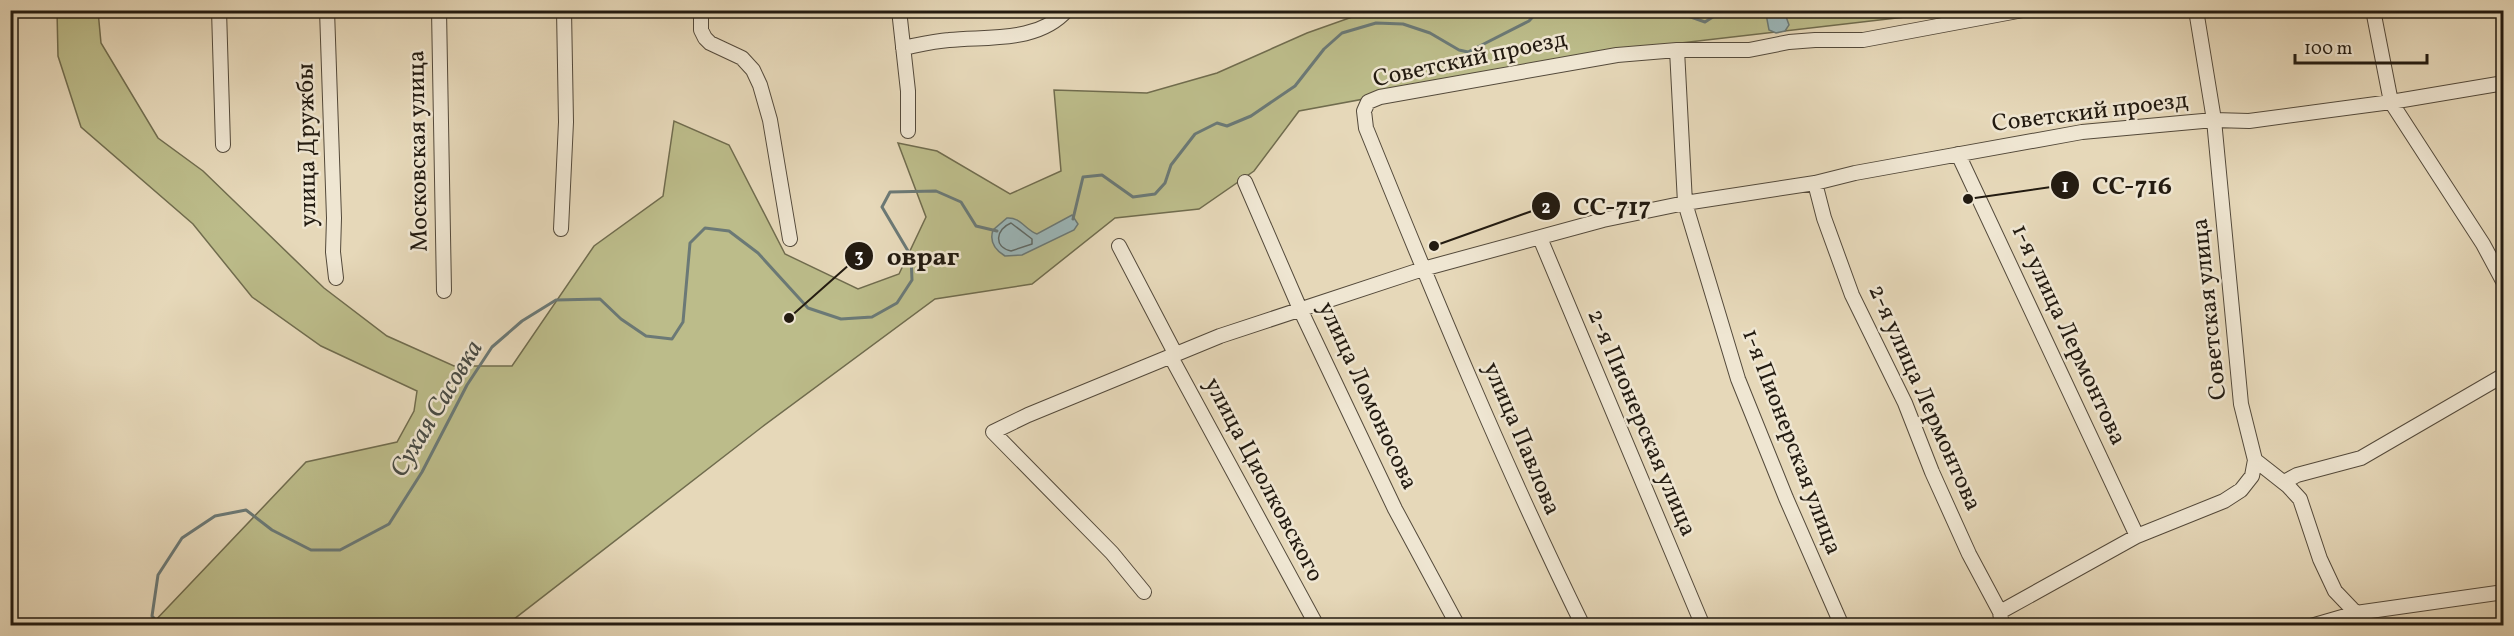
<svg xmlns="http://www.w3.org/2000/svg" width="2514" height="636" viewBox="0 0 2514 636" font-family="Vollkorn,serif">
  <rect width="100%" height="100%" fill="#e6d8b9"/>
  <filter id="stains"><feTurbulence type="fractalNoise" baseFrequency=".00333" numOctaves="4"/><feColorMatrix values="0 0 0 0 .2 0 0 0 0 .09 0 0 0 0 .02 0 0 0 .5 -.17"/></filter>
  <radialGradient id="worn" r=".72"><stop offset=".6" stop-color="#630" stop-opacity="0"/><stop offset="1" stop-color="#630" stop-opacity=".3"/></radialGradient>
  <path fill="#bcbc8a" stroke="#706c4e" stroke-width="1.5" d="M57,11H98L101,43L158,138L203,171L324,288L387,336L454,366H512L594,246L663,196L674,121L729,145L785,254L858,289L899,274L926,217L898,143L937,151L1010,194L1061,171L1054,90L1147,93L1217,73L1307,33L1369,11H1957L1646,47L1299,111L1254,171L1199,209L1115,218L1032,284L935,299L762,427L505,626L151,625L306,462L397,442L414,411L417,391L321,346L252,297L193,224L81,127L58,56Z"/>
  <path fill="#9bb7ba" stroke="#6b7976" stroke-width="1.5" d="M1776,11H1784L1789,25L1785,31L1776,33L1769,30L1766,14Z
    M1072,215L1078,224L1074,230L1022,255L1005,256C995,250 989,242 993,230L1007,218C1021,217 1025,230 1037,234Z"/>
  <g fill="none" stroke-linecap="round" stroke-linejoin="round">
    <path stroke="#5f6966" stroke-width="1.5" d="M1011,223L1032,239V244L1011,251C993,247 996,229 1011,223Z"/>
    <path stroke="#6b7976" stroke-width="3" d="M1671,10L1705,22L1719,13L1736,10
      M1073,219L1083,177L1102,175L1133,197L1155,194L1165,183L1171,165L1195,134L1217,123L1227,126L1251,116L1295,86L1324,49L1342,33L1376,23L1403,24L1430,33L1459,50L1468,52L1529,21L1539,10
      M161,626L152,616L158,575L182,538L215,516L246,510L272,530L311,550H340L389,524L422,472L467,385L492,347L522,321L556,300L600,299L621,319L646,336L672,339L683,322L690,243L705,228L729,231L758,253L808,308L841,319L872,317L897,303L912,280L911,256L882,207L890,192L936,191L961,202L976,226L997,231"/>
    <defs>
      <path id="minor" d="M219,10L223,145
        M327,10L334,218L333,252L336,278
        M439,10L444,291
        M701,10V30L705,38L710,43L742,58L753,70L760,85L770,120L790,239
        M899,10L908,91V131
        M2196,10L2214,120L2241,404L2255,460L2288,486L2300,499L2320,559L2335,591L2356,613
        M2373,10L2391,102L2483,244L2504,283
        M903,48C918,45 934,41 949,40C988,36 1038,43 1067,10
        M1677,50L1685,203L1738,379L1786,498L1842,626
        M1958,154L2137,536
        M1245,182L1300,309L1395,509L1458,626
        M1815,183L1824,218L1852,295L1905,403L1932,472L1969,554L2000,612L2002,626
        M561,229L566,122L564,10
        M1540,238L1703,626
        M1119,246L1176,355
        M1171,357L1317,626
        M2284,482L2297,475L2361,458L2504,375
        M1144,592L1112,553L993,432L1028,415L1220,336L1423,269L1603,220L1685,203L1815,183L1855,173L2082,132L2214,120L2249,121L2391,102L2504,83
        M2000,612L2137,536L2224,501L2241,490L2252,476L2255,460
        M1583,626C1503,463 1434,296 1366,128L1364,111L1368,102L1380,97L1617,55L1677,50H1749L1789,42L1815,40H1863L2023,10
        M2311,626L2356,613L2504,592"/>
    </defs>
    <use href="#minor" stroke="#544a3b" stroke-width="16"/>
    <use href="#minor" stroke="#efe6d2" stroke-width="14"/>
  </g>
  <g text-anchor="middle" dominant-baseline="central" stroke-width="5" stroke-linejoin="round" paint-order="stroke">
    <g font-size="24" fill="#231b11" stroke="#efe6d2">
      <text transform="translate(1470 60) rotate(-12)">Советский проезд</text>
      <text transform="translate(2090 113) rotate(-7)">Советский проезд</text>
      <text transform="translate(308 145) rotate(-91)">улица Дружбы</text>
      <text transform="translate(419 151) rotate(-91)">Московская улица</text>
      <text transform="translate(2210 309) rotate(-96)">Советская улица</text>
      <text transform="translate(2068 335) rotate(65)">1-я улица Лермонтова</text>
      <text transform="translate(1367 396) rotate(65)">улица Ломоносова</text>
      <text transform="translate(1924 398) rotate(66)">2-я улица Лермонтова</text>
      <text transform="translate(1641 423) rotate(67)">2-я Пионерская улица</text>
      <text transform="translate(1521 439) rotate(67)">улица Павлова</text>
      <text transform="translate(1791 442) rotate(69)">1-я Пионерская улица</text>
      <text transform="translate(1263 480) rotate(62)">улица Циолковского</text>
    </g>
    <g font-size="26" font-style="italic" fill="#474a44" stroke="#efe6d2">
      <text transform="translate(437 409) rotate(-59)">Сухая Сасовка</text>
    </g>
  </g>
  <path fill="none" stroke="#231b11" stroke-width="2" d="M1968 199L2065 185M1434 246L1546 206M789 318L859 256"/>
  <g fill="#231b11" stroke="#efe6d2" stroke-width="2">
    <circle cx="1968" cy="199" r="6"/>
    <circle cx="1434" cy="246" r="6"/>
    <circle cx="789" cy="318" r="6"/>
    <circle cx="2065" cy="185" r="15"/>
    <circle cx="1546" cy="206" r="15"/>
    <circle cx="859" cy="256" r="15"/>
  </g>
  <g font-size="18" text-anchor="middle" font-weight="bold" fill="#fff">
    <text x="2065" y="192">1</text>
    <text x="1546" y="213">2</text>
    <text x="859" y="262">3</text>
  </g>
  <g font-size="26" text-anchor="middle" font-weight="bold" fill="#231b11" stroke="#efe6d2" stroke-width="5" stroke-linejoin="round" paint-order="stroke">
    <text x="2132" y="194">СС-716</text>
    <text x="1612" y="215">СС-717</text>
    <text x="923" y="265">овраг</text>
  </g>
  <rect width="2514" height="636" fill="none" stroke="#e6d8b9" stroke-width="36"/>
  <rect x="12" y="12" width="2490" height="612" fill="none" stroke="#231b11" stroke-width="3"/>
  <rect x="18" y="18" width="2478" height="600" fill="none" stroke="#231b11" stroke-width="1.5"/>
  <path d="M2295 54v9h132v-9" fill="none" stroke="#231b11" stroke-width="3"/>
  <text x="2304" y="54" font-size="18" fill="#231b11" stroke="#efe6d2" stroke-width="4.5" paint-order="stroke">100 m</text>
  <rect width="100%" height="100%" filter="url(#stains)"/>
  <rect width="100%" height="100%" fill="url(#worn)"/>
</svg>
